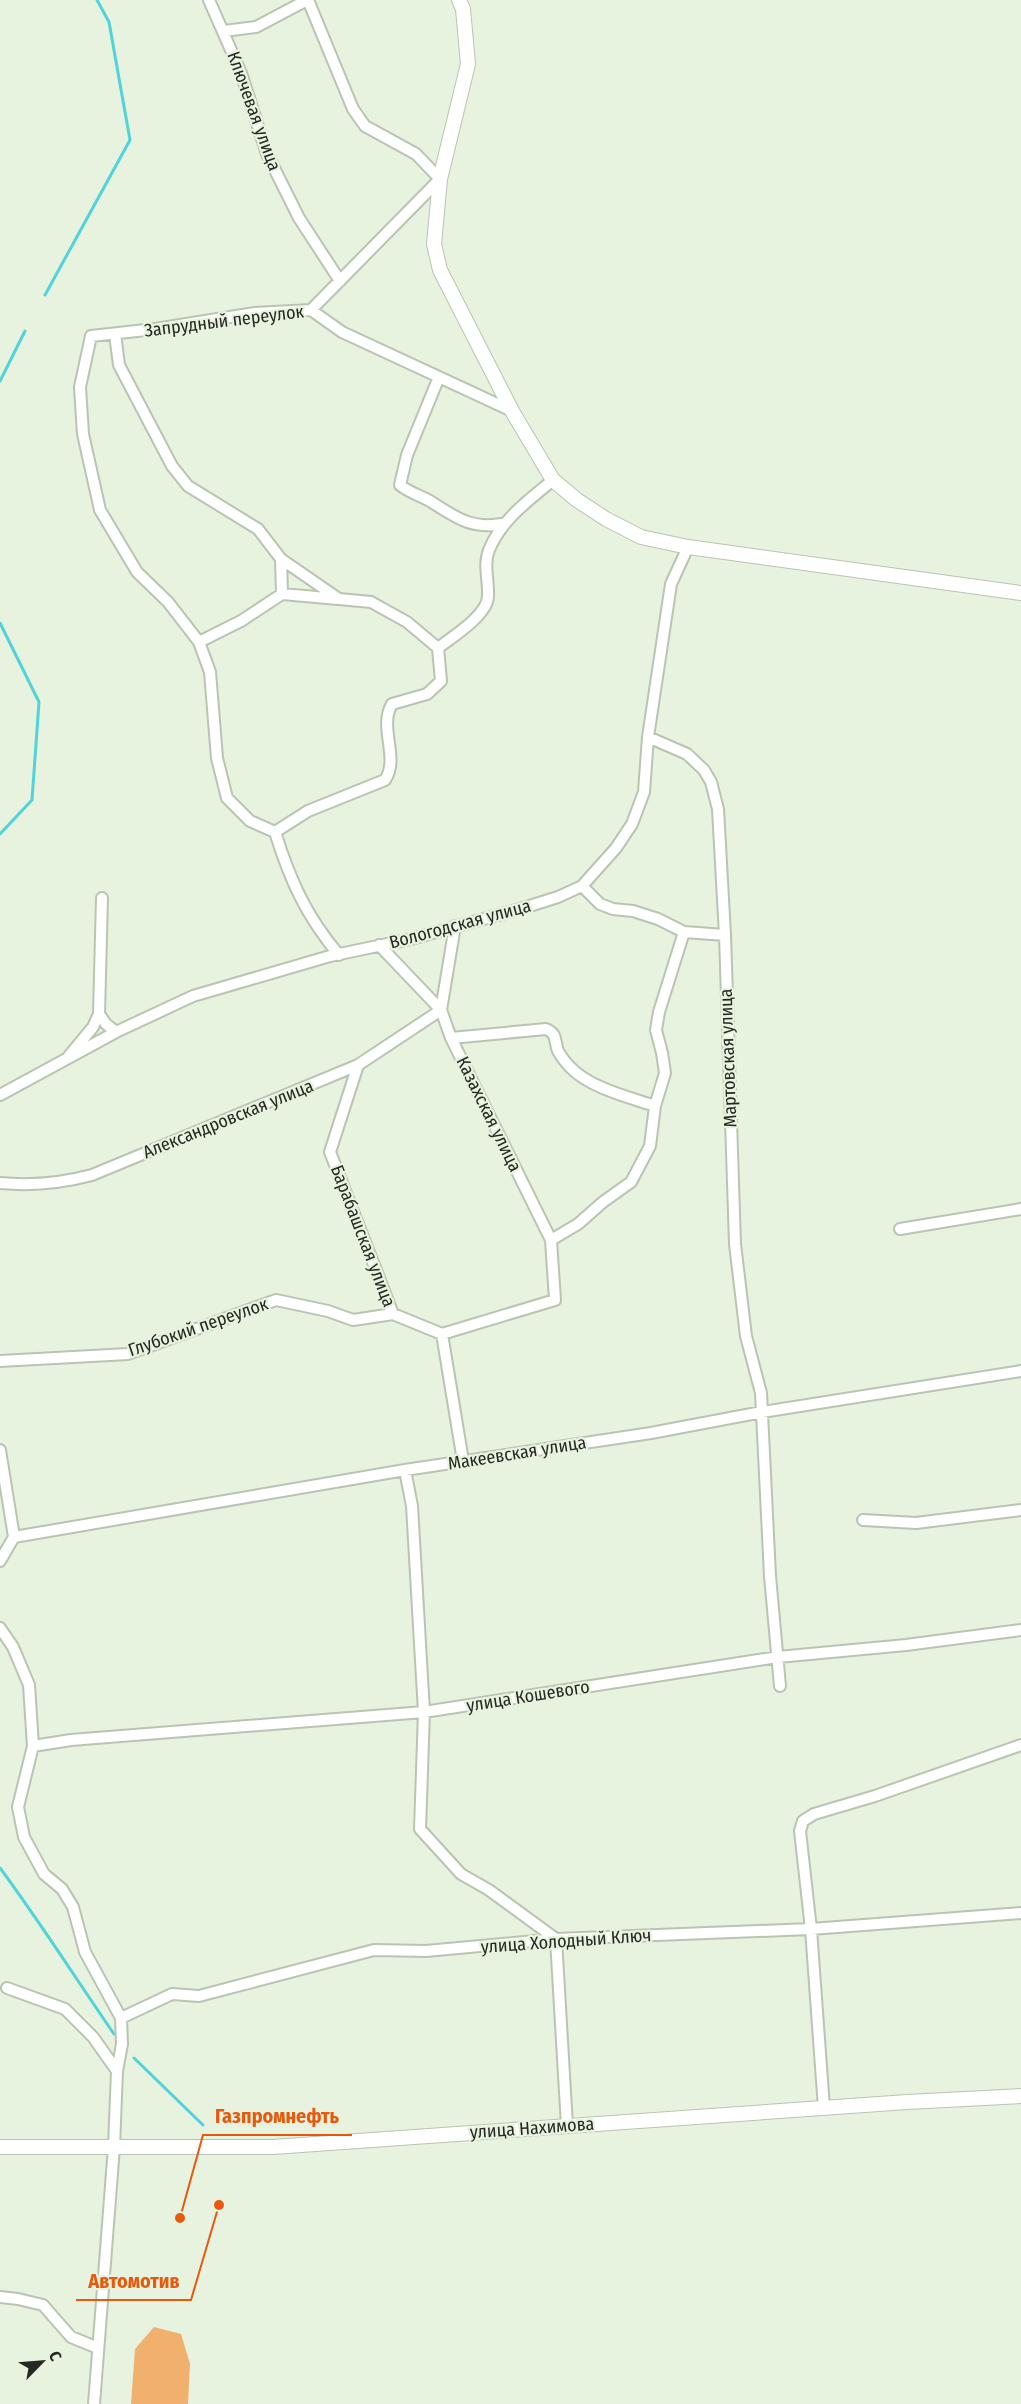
<svg xmlns="http://www.w3.org/2000/svg" width="1021" height="2404" viewBox="0 0 1021 2404" font-family="'Fira Sans Condensed',sans-serif">
  <rect width="100%" height="100%" fill="#e7f2df"/>
  <path fill="#f1b06e" d="M154,2327L181,2334L190,2364L188,2404H131L135,2349Z"/>
  <g fill="none" stroke-linecap="round" stroke-linejoin="round">
    <path stroke="#50d3d9" stroke-width="3" d="M45,295L130,140L109,22L97,0
      M0,381L25,331
      M0,623L39,702L32,800L0,834
      M0,1868C40,1922 76,1979 114,2034
      M134,2058L203,2125"/>
    <defs>
      <path id="minor" d="M209,0L241,73L267,154L299,218L340,281
        M308,0L353,109L365,126L416,154L440,179L311,310
        M224,31L256,27L307,0
        M115,334L119,365L172,466L188,486L258,529L281,559L339,599L371,602L407,622L438,648C452,637 488,615 488,596C489,581 483,565 489,550C501,520 529,500 553,480
        M439,377L407,455L400,485C411,494 423,496 433,503C458,519 472,529 502,524
        M282,594L338,599
        M199,642L241,621L282,594L281,559
        M648,737L687,754L704,770L711,782L718,809L725,935L735,1244L746,1336L761,1393L770,1576L780,1686
        M275,832L308,811L385,780C400,758 378,727 392,704L427,694L441,681L438,648
        M582,886L600,904L613,909L633,911L658,919L684,932L725,935
        M339,955C306,916 290,880 275,832L250,821L227,798L217,758L210,672L199,642L168,602L137,572L100,510L83,434L80,387L91,336L155,329L255,313L311,310L342,332L512,411
        M99,1014L106,1024L116,1032
        M451,1038L546,1029C558,1034 554,1041 558,1051C561,1056 566,1063 570,1067C590,1088 628,1097 655,1106
        M69,1056L93,1027L99,1014L102,898
        M358,1065L330,1152L393,1314L442,1334L555,1300L551,1240L451,1038L441,1010L455,926
        M0,1095L116,1032L193,996L330,956L411,939L520,909L558,897L582,886L616,848L632,824L644,792L648,737L671,584L688,547
        M0,1183C31,1186 62,1183 92,1175L358,1065L441,1010L379,945
        M900,1229L1021,1209
        M551,1240L578,1224L603,1202L631,1182L650,1146L655,1106L665,1073L662,1053L656,1030L659,1012L684,932
        M442,1334L463,1461
        M0,1361L128,1354L276,1300L328,1311L353,1320L393,1314
        M0,1450L14,1537
        M405,1470L412,1506L424,1712L420,1829L461,1874L489,1890L556,1939L567,2126
        M863,1520L916,1523L1021,1510
        M14,1537L405,1470L651,1433L762,1412L1021,1371
        M0,1561L14,1537
        M0,1628L13,1647L29,1685L33,1746L18,1807L24,1837L44,1874L62,1889L73,1907L85,1952L121,2018L122,2044L117,2071L114,2147L94,2404
        M33,1746L71,1740L424,1712L778,1657L906,1645L1021,1630
        M7,1988L65,2009L93,2037L117,2071
        M121,2018L172,1994L199,1996L374,1950L426,1951L556,1939L811,1929L1021,1913
        M824,2108L811,1929L800,1831L803,1821L814,1814L875,1796L1021,1745
        M0,2297L18,2299L43,2305L71,2337L98,2348"/>
      <path id="major" d="M459,0L463,9L468,64L440,179L434,244L440,270L512,411L553,480L577,500L606,519L641,537L688,547L1021,593
        M0,2147H273L907,2102L1021,2096"/>
    </defs>
    <use href="#minor" stroke="#b9c4b2" stroke-width="14"/>
    <use href="#major" stroke="#b9c4b2" stroke-width="16"/>
    <use href="#minor" stroke="#fff" stroke-width="10"/>
    <use href="#major" stroke="#fff" stroke-width="14"/>
  </g>
  <g text-anchor="middle" dominant-baseline="central" stroke-width="4.5" stroke-linejoin="round" paint-order="stroke">
    <g font-size="18" fill="#252922" stroke="#e7f2df">
      <text transform="translate(254 111) rotate(70)">Ключевая улица</text>
      <text transform="translate(224 321) rotate(-7)">Запрудный переулок</text>
      <text transform="translate(460 924) rotate(-15)">Вологодская улица</text>
      <text transform="translate(728 1058) rotate(-92)">Мартовская улица</text>
      <text transform="translate(489 1114) rotate(64)">Казахская улица</text>
      <text transform="translate(228 1119) rotate(-22)">Александровская улица</text>
      <text transform="translate(363 1236) rotate(69)">Барабашская улица</text>
      <text transform="translate(198 1327) rotate(-19)">Глубокий переулок</text>
      <text transform="translate(517 1453) rotate(-9)">Макеевская улица</text>
      <text transform="translate(528 1696) rotate(-9)">улица Кошевого</text>
      <text transform="translate(566 1941) rotate(-4)">улица Холодный Ключ</text>
      <text transform="translate(532 2128) rotate(-4)">улица Нахимова</text>
    </g>
  </g>
  <path fill="none" stroke="#e8590c" stroke-width="2" d="M180 2218L203 2135H352M219 2205L191 2300H76"/>
  <g fill="#e8590c" stroke="#e7f2df" stroke-width="2">
    <circle cx="180" cy="2218" r="6"/>
    <circle cx="219" cy="2205" r="6"/>
  </g>
  <g font-size="20" text-anchor="middle" font-weight="bold" fill="#e8590c" stroke="#e7f2df" stroke-width="4.5" stroke-linejoin="round" paint-order="stroke">
    <text x="277" y="2123">Газпромнефть</text>
    <text x="134" y="2288">Автомотив</text>
  </g>
  <g transform="translate(42 2362) rotate(65)" stroke="#e7f2df" stroke-width="4.5" paint-order="stroke">
  <path d="M0-4.5L10 22L0 15L-10 22Z" fill="#252922"/>
  <text y="-9" font-size="16" font-weight="bold" text-anchor="middle" fill="#252922">С</text>
  </g>
</svg>
